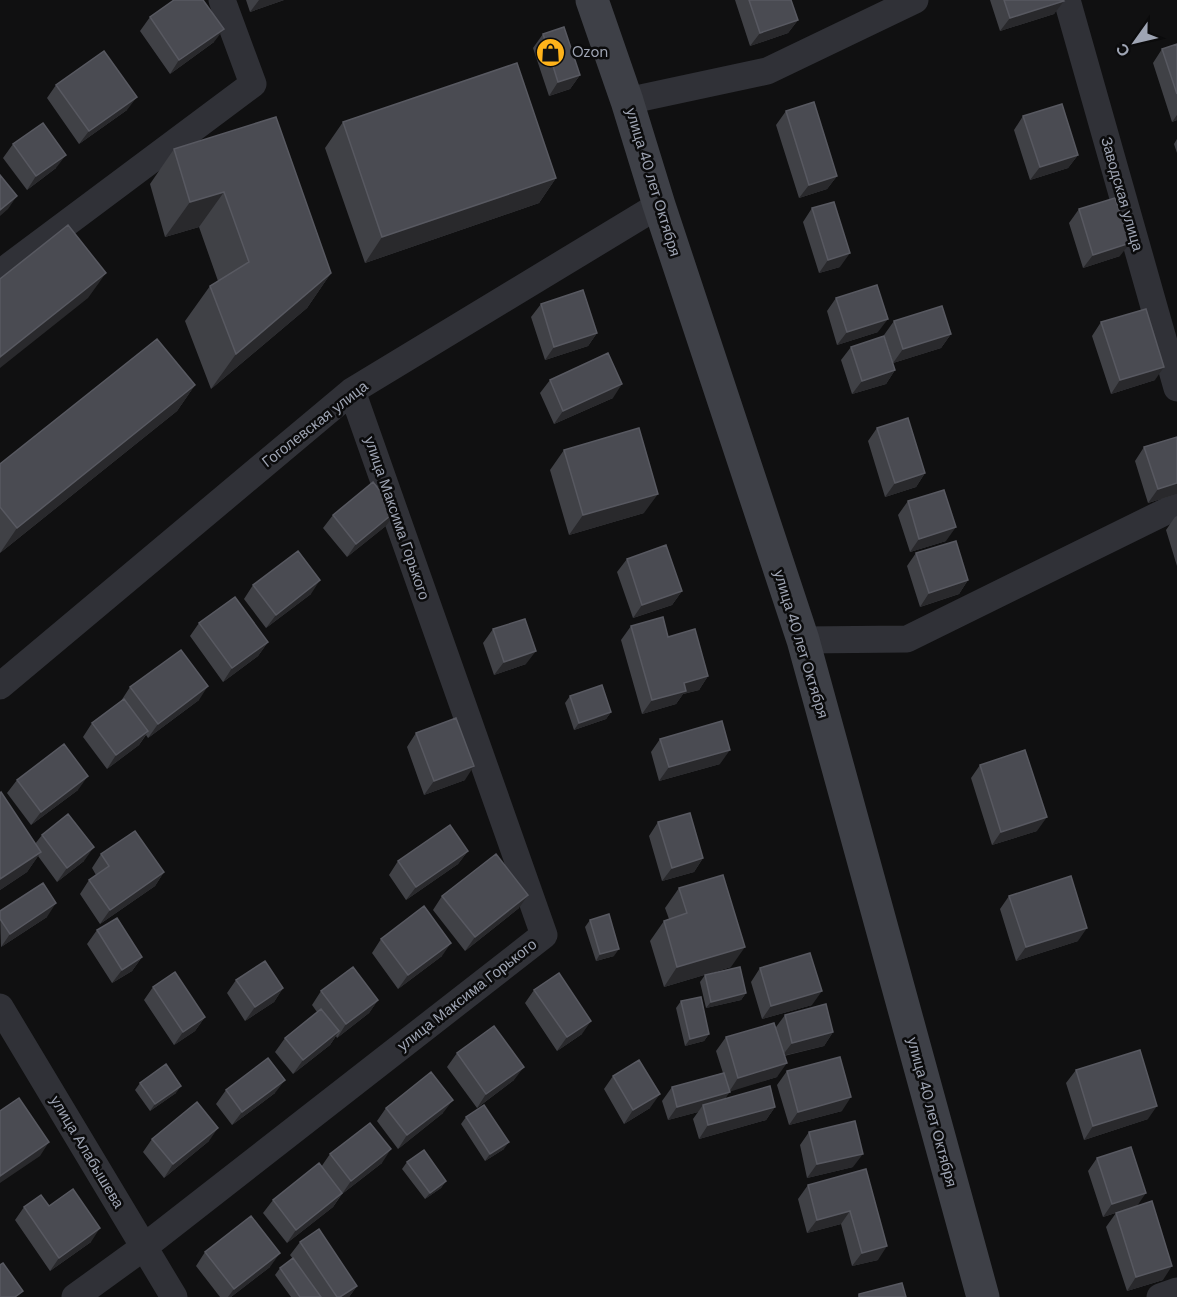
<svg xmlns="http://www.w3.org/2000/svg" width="1177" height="1297" viewBox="0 0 1177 1297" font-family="'DM Sans',sans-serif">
  <rect width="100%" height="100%" fill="#101011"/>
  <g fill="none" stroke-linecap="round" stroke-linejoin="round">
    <path stroke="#303137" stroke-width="27" d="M1067,0L1177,388
      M627,101L767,71L915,0
      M0,273L253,84L222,0
      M803,640L907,639L1177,506
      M0,686L352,391L659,205
      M0,1007L174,1297
      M75,1297L144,1247L544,935L352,391
      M1160,1297L1177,1291"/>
    <path stroke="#3e4047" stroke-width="33" d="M592,0L627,101L659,205L803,640L983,1297"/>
  </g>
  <path fill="#404146" d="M246,0H284L250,12Z
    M735,0H791L798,20L788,33L750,46Z
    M990,0H1063L1054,14L1000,31Z
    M150,17L214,42L170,74L140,31Z
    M543,34L580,75L570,89L549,96L533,48Z
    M1177,44V120L1172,122L1153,63L1162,49Z
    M56,85L127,110L79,144L47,98Z
    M786,111L837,176L827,189L799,198L776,125Z
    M1023,116L1078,155L1068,168L1030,180L1014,130Z
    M343,122L556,178L539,203L365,263L325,148Z
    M1177,139V153L1174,144Z
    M13,144L56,168L27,190L3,158Z
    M174,149L331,273L307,308L211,389L185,321L210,286L218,281L199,227L165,237L150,184Z
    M812,208L840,267L819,273L803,222Z
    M1079,209L1120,256L1083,268L1069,223Z
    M836,298L878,332L837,345L827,311Z
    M541,304L597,333L588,346L545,360L531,317Z
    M894,321L951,334L941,348L893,363L884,335Z
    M1101,322L1155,380L1111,394L1092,336Z
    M851,347L895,370L886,384L852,394L841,360Z
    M550,380L613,398L554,424L540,393Z
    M195,385L177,411L0,553V464Z
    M877,428L925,473L916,487L885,497L868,441Z
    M1177,437V494L1148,503L1135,461L1144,447Z
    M564,450L644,513L569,535L550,470Z
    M908,501L946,541L910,552L898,515Z
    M396,511L387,525L347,557L323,528L333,515Z
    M1177,516V566L1166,530L1175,517Z
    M916,553L968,580L959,594L920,607L907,566Z
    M627,559L682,591L672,605L633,618L617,572Z
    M253,585L311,594L266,628L244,599Z
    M199,623L268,642L258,656L223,682L190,636Z
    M631,626L668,637L708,676L699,690L683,694L676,704L642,714L621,640Z
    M493,629L526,664L494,675L483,643Z
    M130,687L199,700L148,738L146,735L139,745L107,769L83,737L92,723L121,701Z
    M570,696L611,712L606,719L574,730L565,703Z
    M416,733L465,780L424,795L407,747Z
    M660,739L720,764L659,781L651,752Z
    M980,765L1037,831L992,845L971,778Z
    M17,780L78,790L31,825L7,793Z
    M0,793L35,844L42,835L84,861L57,882L38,856L27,872L0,890Z
    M658,822L703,858L694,872L662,881L649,836Z
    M468,851L458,864L406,900L389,875L398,861Z
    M101,854L164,872L155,886L100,924L80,894L89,880L96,875L92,868Z
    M679,888L731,967L664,987L650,941L664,921L669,919L665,908Z
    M442,896L519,908L465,951L433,910Z
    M1009,896L1078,941L1016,961L1000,909Z
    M0,911L47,917L1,947Z
    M590,920L614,956L596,961L585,927Z
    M97,930L142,957L132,971L112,983L87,944Z
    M381,939L442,956L398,989L372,953Z
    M760,968L812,1005L762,1019L751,982Z
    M705,975L746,993L741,1000L706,1008L700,982Z
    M236,980L283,988L274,1002L245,1021L227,993Z
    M153,987L205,1017L195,1031L174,1045L144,1000Z
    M534,990L582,1034L557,1051L525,1003Z
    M321,991L378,1000L369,1013L337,1038L336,1036L330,1045L293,1074L275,1052L285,1038L317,1012L312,1005Z
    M681,1001L709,1034L704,1041L685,1046L676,1008Z
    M785,1015L833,1032L824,1046L784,1056L777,1077L729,1091L725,1099L775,1107L766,1120L699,1139L693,1119L698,1112L668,1120L662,1101L672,1087L723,1073L716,1051L726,1037L776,1027Z
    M457,1053L514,1080L477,1108L447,1067Z
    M1076,1070L1148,1119L1084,1140L1066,1083Z
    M787,1071L842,1111L789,1125L777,1085Z
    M613,1076L650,1108L624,1124L604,1089Z
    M140,1083L176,1093L150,1111L135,1090Z
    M226,1090L275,1093L232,1125L216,1104Z
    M386,1108L443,1113L398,1149L377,1121Z
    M466,1117L504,1149L485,1161L461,1124Z
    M809,1132L853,1167L807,1178L800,1145Z
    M152,1139L209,1141L164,1178L143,1152Z
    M330,1154L382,1163L342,1194L333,1207L287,1243L263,1213L273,1200L321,1167Z
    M1097,1158L1137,1206L1163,1280L1127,1291L1106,1227L1116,1213L1128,1209L1103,1217L1088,1171Z
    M407,1162L446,1181L441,1188L425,1199L402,1169Z
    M866,1169L878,1260L852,1266L841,1224L807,1233L798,1199L808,1185Z
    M49,1206L91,1242L50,1271L15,1220L24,1207Z
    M300,1242L357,1286L349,1297H291L275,1275L280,1268L293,1259L290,1255Z
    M205,1252L270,1267L231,1297H220L196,1266Z"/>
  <path fill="#29292c" d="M259,0H284L250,12Z
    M1064,1L1054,14L1000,31L1010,18Z
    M798,20L788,33L750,46L760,33Z
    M224,29L214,42L170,74L179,60Z
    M580,75L570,89L549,96L558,82Z
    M137,97L127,110L79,144L89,131Z
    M1177,115V120L1172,122Z
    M66,155L56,168L27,190L36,176Z
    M1078,155L1068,168L1030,180L1040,167Z
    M837,176L827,189L799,198L809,185Z
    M556,178L539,203L365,263L382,237Z
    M224,192L199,227L165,237L190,202Z
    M17,196L8,209L0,216V210Z
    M1130,243L1120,256L1083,268L1093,255Z
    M850,253L840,267L819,273L828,260Z
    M106,273L88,298L0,368V357Z
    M331,273L307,308L211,389L236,354Z
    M888,319L878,332L837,345L847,332Z
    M597,333L588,346L545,360L554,347Z
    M951,334L941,348L893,363L903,349Z
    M1164,367L1155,380L1111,394L1120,380Z
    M895,370L886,384L852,394L862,381Z
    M622,384L613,398L554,424L563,411Z
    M195,385L177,411L0,553L17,528Z
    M925,473L916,487L885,497L895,483Z
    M1177,483V494L1148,503L1158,489Z
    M658,494L644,513L569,535L583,515Z
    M396,511L387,525L347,557L356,544Z
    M956,527L946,541L910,552L919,539Z
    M320,580L311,594L266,628L276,615Z
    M968,580L959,594L920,607L929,593Z
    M682,591L672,605L633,618L642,605Z
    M268,642L258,656L223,682L232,668Z
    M536,651L526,664L494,675L504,662Z
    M708,676L699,690L683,694L676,704L642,714L652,700L684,683Z
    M208,686L199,700L148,738L158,724Z
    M611,712L606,719L574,730L579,723Z
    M148,731L139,745L107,769L116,755Z
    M730,750L720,764L659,781L669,767Z
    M474,766L465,780L424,795L434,781Z
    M88,776L78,790L31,825L41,812Z
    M1047,817L1037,831L992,845L1001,832Z
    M94,847L84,861L57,882L67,868Z
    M468,851L458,864L406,900L416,887Z
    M41,852L27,872L0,890V879Z
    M703,858L694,872L662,881L672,868Z
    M164,872L155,886L100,924L110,910Z
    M528,895L519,908L465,951L475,937Z
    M56,903L47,917L1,947L10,934Z
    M1087,928L1078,941L1016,961L1026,947Z
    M451,943L442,956L398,989L408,975Z
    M745,947L731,967L664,987L677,967Z
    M619,949L614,956L596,961L600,954Z
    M142,957L132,971L112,983L122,970Z
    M283,988L274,1002L245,1021L255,1007Z
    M822,991L812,1005L762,1019L771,1006Z
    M746,993L741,1000L706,1008L711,1002Z
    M378,1000L369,1013L337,1038L346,1024Z
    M205,1017L195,1031L174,1045L183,1032Z
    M591,1021L582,1034L557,1051L567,1037Z
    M339,1031L330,1045L293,1074L303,1060Z
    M833,1032L824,1046L782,1056L792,1043Z
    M709,1034L704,1041L685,1046L690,1039Z
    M787,1063L777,1077L729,1092L738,1078Z
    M524,1067L514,1080L477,1108L486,1094Z
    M285,1080L275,1093L232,1125L242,1112Z
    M181,1086L176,1093L150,1111L155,1104Z
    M730,1092L720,1105H703L698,1112L668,1120L677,1107Z
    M660,1094L650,1108L624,1124L633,1110Z
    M851,1097L842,1111L789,1125L798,1112Z
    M453,1100L443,1113L398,1149L407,1135Z
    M1157,1106L1148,1119L1084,1140L1093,1126Z
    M775,1107L766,1120L699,1139L708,1125Z
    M218,1128L209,1141L164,1178L173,1164Z
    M49,1142L40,1156L0,1183V1176Z
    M509,1142L504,1149L485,1161L490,1154Z
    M391,1149L382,1163L342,1194L351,1181Z
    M863,1154L853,1167L807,1178L817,1164Z
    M446,1181L441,1188L425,1199L430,1193Z
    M342,1193L333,1207L287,1243L296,1230Z
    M1146,1193L1137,1206L1103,1217L1112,1204Z
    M850,1211L841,1224L807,1233L817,1220Z
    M100,1228L91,1242L50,1271L59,1258Z
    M887,1246L878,1260L852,1266L862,1253Z
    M280,1253L270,1267L231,1297H228L234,1289Z
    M1172,1266L1163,1280L1127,1291L1136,1277Z
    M357,1286L349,1297H340Z"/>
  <path fill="#4a4b52" stroke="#585961" stroke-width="1.5" d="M174,0H203L224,29L179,60L150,17Z
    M749,0H791L798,20L760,33Z
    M1004,0H1063L1064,1L1010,18Z
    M564,27L580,75L558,82L543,34Z
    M1177,44V94L1162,49Z
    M104,51L137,97L89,131L56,85Z
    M517,63L556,178L382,237L343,122Z
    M814,102L837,176L809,185L786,111Z
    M1062,104L1078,155L1040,167L1023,116Z
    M276,117L331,273L236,354L210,286L249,262L224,192L190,202L174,149Z
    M43,123L66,155L36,176L13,144Z
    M0,175L17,196L0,210Z
    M1115,198L1130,243L1093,255L1079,209Z
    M834,202L850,253L828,260L812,208Z
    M68,225L106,273L0,357V279Z
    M877,285L888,319L847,332L836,298Z
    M583,290L597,333L554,347L541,304Z
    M942,306L951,334L903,349L894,321Z
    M1146,309L1164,367L1120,380L1101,322Z
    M884,336L895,370L862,381L851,347Z
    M157,339L195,385L17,528L0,507V464Z
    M608,353L622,384L563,411L550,380Z
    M908,418L925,473L895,483L877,428Z
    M639,428L658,494L583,515L564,450Z
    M1177,437V483L1158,489L1144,447Z
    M373,482L396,511L356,544L333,515Z
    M944,490L956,527L919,539L908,501Z
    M956,541L968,580L929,593L916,553Z
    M666,545L682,591L642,605L627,559Z
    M298,551L320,580L276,615L253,585Z
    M235,597L268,642L232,668L199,623Z
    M663,617L668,637L695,629L708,676L684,683L686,691L652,700L631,626Z
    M525,619L536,651L504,662L493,629Z
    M181,650L208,686L158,724L130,687Z
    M602,685L611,712L579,723L570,696Z
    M124,699L148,731L116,755L92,723Z
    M456,718L474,766L434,781L416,733Z
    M722,721L730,750L669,767L660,739Z
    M64,744L88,776L41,812L17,780Z
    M1025,750L1047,817L1001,832L980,765Z
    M1,792L41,852L0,879V793Z
    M690,813L703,858L672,868L658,822Z
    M68,814L94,847L67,868L42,835Z
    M450,825L468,851L416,887L398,861Z
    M135,831L164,872L110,910L89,880L109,866L101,854Z
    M496,854L528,895L475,937L442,896Z
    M723,875L745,947L677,967L664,921L687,913L679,888Z
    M1071,876L1087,928L1026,947L1009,896Z
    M43,883L56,903L10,934L0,919V911Z
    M424,906L451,943L408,975L381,939Z
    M609,914L619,949L600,954L590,920Z
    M117,918L142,957L122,970L97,930Z
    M810,953L822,991L771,1006L760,968Z
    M265,961L283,988L255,1007L236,980Z
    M353,967L378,1000L346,1024L321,991Z
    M740,967L746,993L711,1002L705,975Z
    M175,972L205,1017L183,1032L153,987Z
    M559,973L591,1021L567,1037L534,990Z
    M701,997L709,1034L690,1039L681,1001Z
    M826,1004L833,1032L792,1043L785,1015Z
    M321,1009L339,1031L303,1060L285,1038Z
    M774,1023L787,1063L738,1078L726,1037Z
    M494,1026L524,1067L486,1094L457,1053Z
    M1140,1050L1157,1106L1093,1126L1076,1070Z
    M840,1057L851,1097L798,1112L787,1071Z
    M268,1058L285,1080L242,1112L226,1090Z
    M639,1060L660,1094L633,1110L613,1076Z
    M166,1064L181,1086L155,1104L140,1083Z
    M431,1072L453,1100L407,1135L386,1108Z
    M724,1073L730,1092L677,1107L672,1087Z
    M770,1086L775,1107L708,1125L703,1105Z
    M19,1098L49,1142L0,1176V1111Z
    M197,1102L218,1128L173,1164L152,1139Z
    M484,1105L509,1142L490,1154L466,1117Z
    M855,1121L863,1154L817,1164L809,1132Z
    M370,1123L391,1149L351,1181L330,1154Z
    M1131,1147L1146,1193L1112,1204L1097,1158Z
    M424,1150L446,1181L430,1193L407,1162Z
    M319,1163L342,1193L296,1230L273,1200Z
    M866,1169L887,1246L862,1253L850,1211L817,1220L808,1185Z
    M73,1189L100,1228L59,1258L24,1207L41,1195L49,1206Z
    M1152,1201L1172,1266L1136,1277L1116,1213Z
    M251,1216L280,1253L234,1289L205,1252Z
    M319,1229L357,1286L340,1297H337L300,1242Z
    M293,1258L321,1297H300L280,1268Z
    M3,1263L23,1291L15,1297H0V1265Z
    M902,1283L906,1297H859V1294Z"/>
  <defs>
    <symbol id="shop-disc" viewBox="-11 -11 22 22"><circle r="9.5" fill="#ffb31a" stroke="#0b0b0c"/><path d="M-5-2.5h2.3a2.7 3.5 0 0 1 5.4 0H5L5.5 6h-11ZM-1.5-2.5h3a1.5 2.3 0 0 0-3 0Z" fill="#111"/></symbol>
  </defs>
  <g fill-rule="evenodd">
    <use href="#shop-disc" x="534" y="36" width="33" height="33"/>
  </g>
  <g text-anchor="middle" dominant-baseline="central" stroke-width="5" stroke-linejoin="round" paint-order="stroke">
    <g font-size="15" fill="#9fa5b4" stroke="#0b0b0c" text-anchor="start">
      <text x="572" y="52">Ozon</text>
    </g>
    <g font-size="15" fill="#9fa5b4" stroke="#0b0b0c">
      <text transform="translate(653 182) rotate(73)">улица 40 лет Октября</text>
      <text transform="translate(1122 194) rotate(74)">Заводская улица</text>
      <text transform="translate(315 424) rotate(-38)">Гоголевская улица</text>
      <text transform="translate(397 518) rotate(71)">улица Максима Горького</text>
      <text transform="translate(801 644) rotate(73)">улица 40 лет Октября</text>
      <text transform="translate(467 995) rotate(-38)">улица Максима Горького</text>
      <text transform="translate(932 1112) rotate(75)">улица 40 лет Октября</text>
      <text transform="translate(87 1152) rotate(59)">улица Алабышева</text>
    </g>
  </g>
  <g transform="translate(1135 42) rotate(236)" stroke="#0b0b0c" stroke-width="4.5" paint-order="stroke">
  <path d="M0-4.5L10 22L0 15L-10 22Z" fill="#9fa5b4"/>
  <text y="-9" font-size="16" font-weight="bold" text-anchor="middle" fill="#9fa5b4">С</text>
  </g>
</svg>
